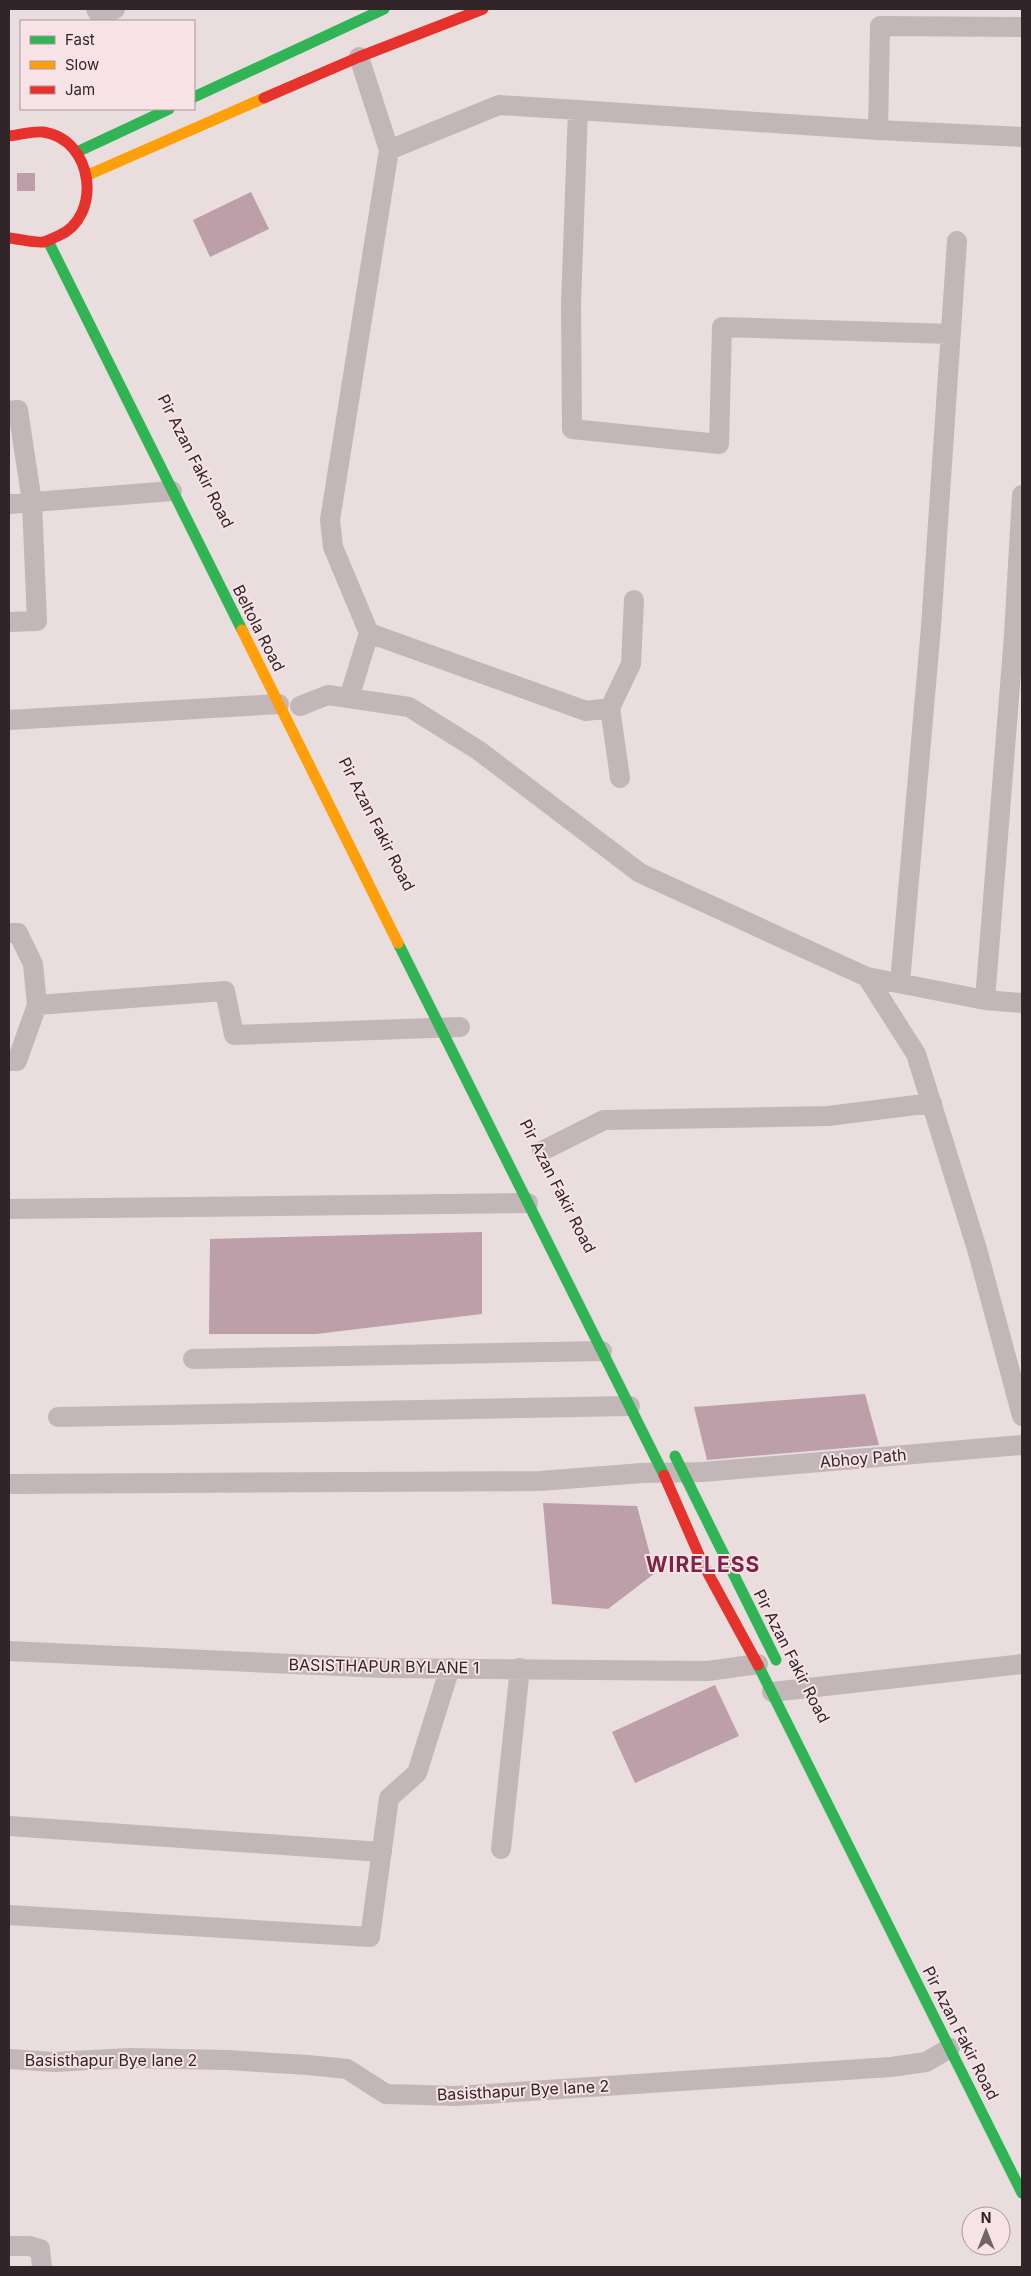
<svg xmlns="http://www.w3.org/2000/svg" width="1031" height="2276" viewBox="0 0 1031 2276" font-family="Inter,sans-serif">
  <rect width="100%" height="100%" fill="#e9ddde"/>
  <path fill="#bc9fa9" d="M17,173H35V191H17Z
    M251,192L269,229L210,257L193,220Z
    M482,1232V1314L316,1334H209L210,1239Z
    M865,1394L879,1445L707,1460L694,1407Z
    M543,1503L637,1506L655,1573L608,1609L552,1604Z
    M715,1685L739,1736L635,1783L612,1732Z"/>
  <g fill="none" stroke-linecap="round" stroke-linejoin="round">
    <path stroke="#c2b6b9" stroke-width="20" d="M96,9L100,16L115,9
      M359,57L389,150L499,105L578,110L571,304L572,429L719,444L722,327L951,334
      M578,110L878,130L1022,137
      M878,130L880,26L1022,27
      M9,411L18,410L32,502L37,621L9,622
      M9,504L172,491
      M369,633L586,711L610,708L631,664L634,600
      M349,698L369,633L333,547L330,520L389,150
      M300,706L328,695L409,707L478,750L640,873L867,977L985,1000L1022,1003
      M610,708L620,778
      M9,720L279,704
      M9,933H18L33,964L37,1005L17,1061H9
      M867,977L916,1054L977,1249L1022,1416
      M900,983L931,627L957,241
      M985,1000L1014,635L1022,495
      M37,1005L225,991L234,1035L460,1027
      M542,1151L604,1120L828,1116L932,1103
      M9,1209L528,1203
      M193,1359L602,1351
      M58,1417L630,1406
      M9,1484L540,1481L642,1473L703,1472L1022,1445
      M9,1651L383,1668L708,1671L758,1664
      M772,1692L1022,1664
      M9,1826L382,1852
      M501,1849L520,1668
      M9,1915L370,1937L389,1798L417,1773L450,1668
      M9,2059L54,2062L130,2058L227,2060L308,2065L347,2069L386,2094L456,2096L891,2067L926,2062L950,2048
      M9,2246H29L40,2249L42,2267"/>
    <path stroke="#30b455" stroke-width="11" d="M194,97L384,9
      M77,152L169,109
      M48,241L242,630
      M398,943L664,1475
      M675,1456L776,1660
      M758,1665L1022,2193"/>
    <path stroke="#ff9f0a" stroke-width="11" d="M88,175L264,98
      M242,630L398,943"/>
    <path stroke="#e5322d" stroke-width="11" d="M264,98L359,57L483,9
      M9,136C19,135 33,131 43,132C94,139 103,217 58,236C53,238 48,241 43,242C33,243 20,239 9,238
      M664,1475L703,1564L758,1665"/>
  </g>
  <g text-anchor="middle" dominant-baseline="central" stroke-width="4" stroke-linejoin="round" paint-order="stroke">
    <g font-size="16" fill="#322529" stroke="#f7e3e5">
      <text transform="translate(196 461) rotate(63)">Pir Azan Fakir Road</text>
      <text transform="translate(259 628) rotate(63)">Beltola Road</text>
      <text transform="translate(377 824) rotate(63)">Pir Azan Fakir Road</text>
      <text transform="translate(558 1186) rotate(63)">Pir Azan Fakir Road</text>
      <text transform="translate(863 1458) rotate(-5)">Abhoy Path</text>
      <text transform="translate(792 1656) rotate(63)">Pir Azan Fakir Road</text>
      <text transform="translate(384 1666) rotate(1)">BASISTHAPUR BYLANE 1</text>
      <text transform="translate(961 2033) rotate(63)">Pir Azan Fakir Road</text>
      <text x="111" y="2060">Basisthapur Bye lane 2</text>
      <text transform="translate(523 2090) rotate(-3)">Basisthapur Bye lane 2</text>
    </g>
    <g font-size="21" font-weight="bold" letter-spacing="1" fill="#7c2348" stroke="#f7e3e5">
      <text x="703" y="1564">WIRELESS</text>
    </g>
  </g>
  <rect width="1031" height="2276" fill="none" stroke="#322529" stroke-width="20"/>
  <rect x="20" y="20" width="175" height="90" fill="#f7e3e5" stroke="#a8979a"/>
  <rect x="30" y="36" width="25" height="8" fill="#30b455" stroke="#a8979a"/>
  <text x="65" y="45" font-size="15" fill="#322529">Fast</text>
  <rect x="30" y="61" width="25" height="8" fill="#ff9f0a" stroke="#a8979a"/>
  <text x="65" y="70" font-size="15" fill="#322529">Slow</text>
  <rect x="30" y="86" width="25" height="8" fill="#e5322d" stroke="#a8979a"/>
  <text x="65" y="95" font-size="15" fill="#322529">Jam</text>
  <g transform="translate(986 2231)"><circle r="24" fill="#f7e3e5" stroke="#a8979a"/>
  <path d="M0-4L9 19L0 12L-9 19Z" fill="#726568"/>
  <text y="-8" font-size="14" font-weight="bold" text-anchor="middle" fill="#322529">N</text>
  </g>
</svg>
